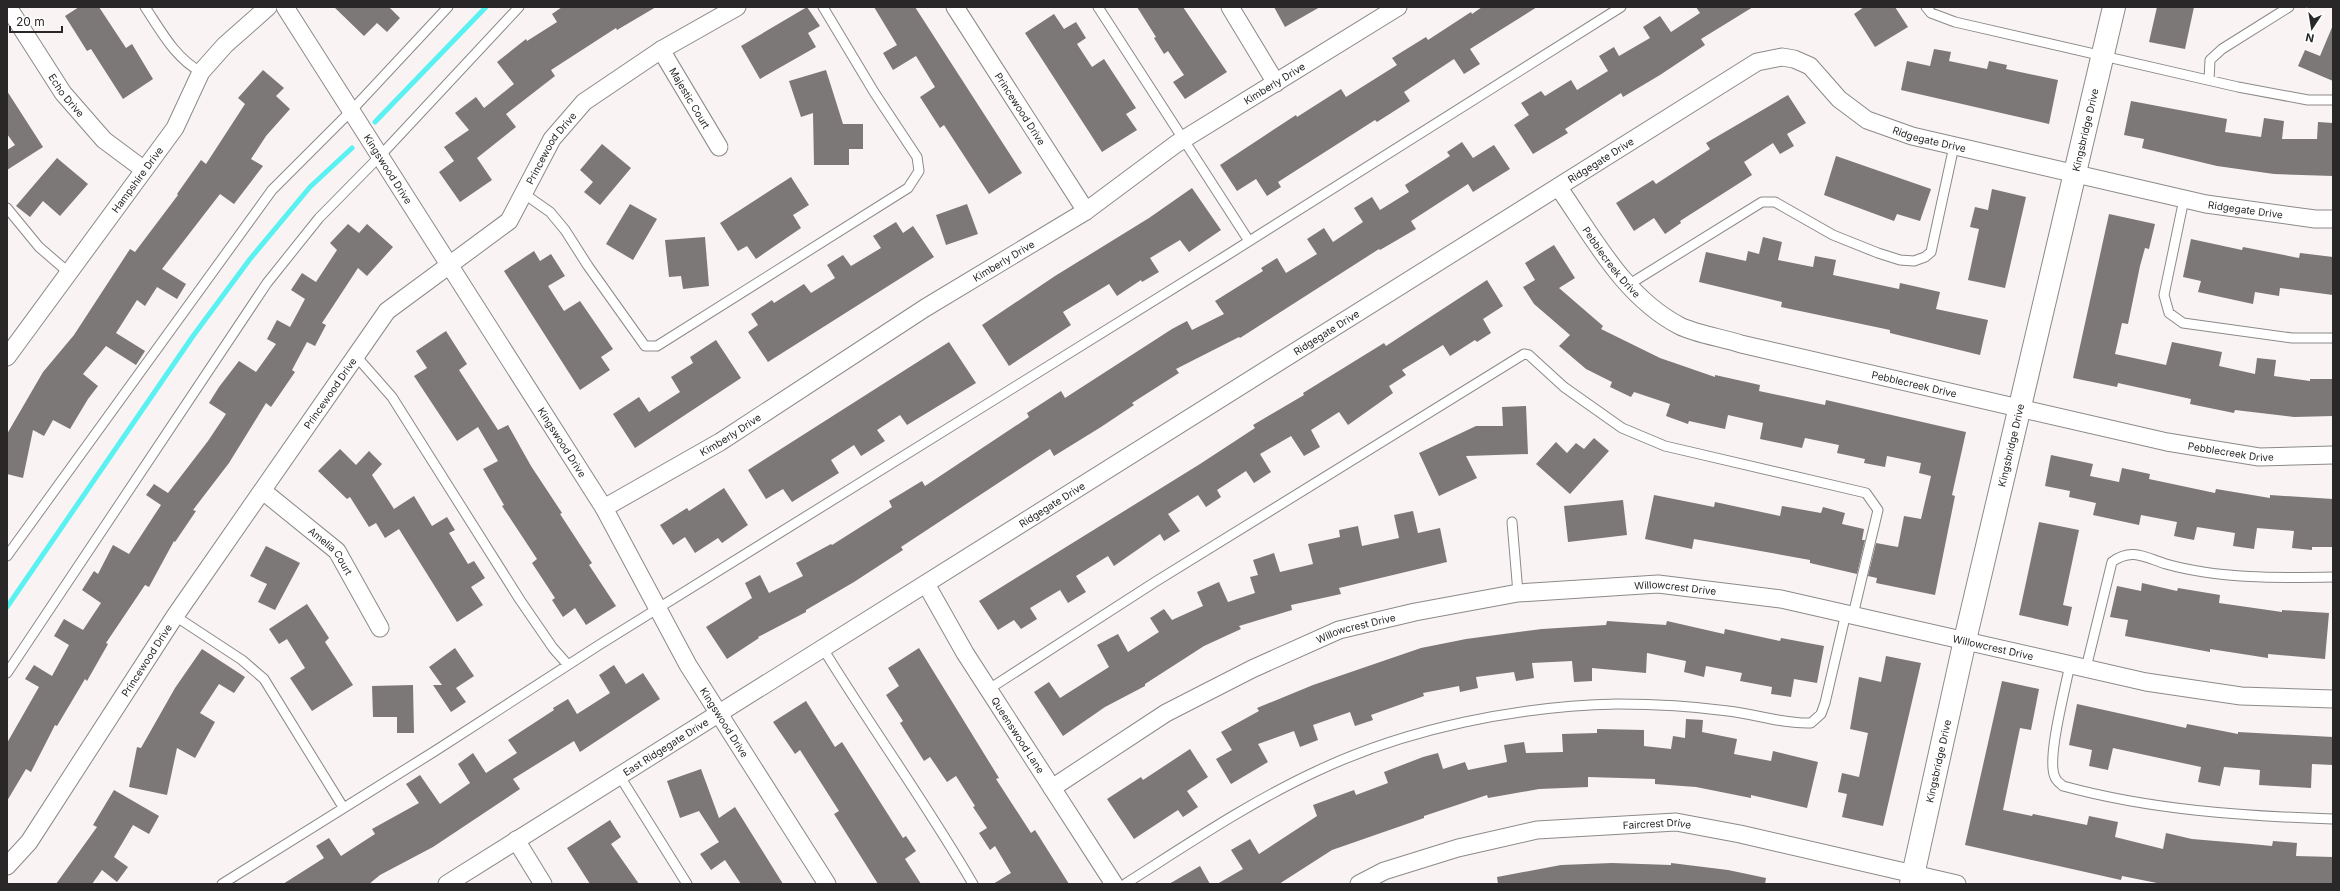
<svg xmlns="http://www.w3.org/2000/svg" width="2340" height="891" viewBox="0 0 2340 891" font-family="Inter,sans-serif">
  <rect width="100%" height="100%" fill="#f9f3f3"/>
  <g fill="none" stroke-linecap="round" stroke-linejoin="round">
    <path stroke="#59f1f1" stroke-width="5" d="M375,122L486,7
      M7,607L193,336L250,259L310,187L352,148"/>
  </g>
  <path fill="#7c7878" d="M79,7H99L126,48L132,44L153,79L123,99L91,49L87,51L65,16Z
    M334,7H389L400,18L387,32L377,23L364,36Z
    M562,7H656L617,30L616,28L551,70L555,76L506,114L516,127L477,158L492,180L460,202L439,172L454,161L444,147L469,130L455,113L476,97L484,108L514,84L497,62L526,39L527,41L557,22L552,14Z
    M807,7L820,26L808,33L816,47L760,79L741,46Z
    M874,7H915L1022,173L989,194L944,125L940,128L920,97L935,87L916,56L893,70L883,53L897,45Z
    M1137,7H1183L1227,72L1185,99L1173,82L1184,75L1168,51L1164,54L1154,38L1156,37Z
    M1274,7H1320L1285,27Z
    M1482,7H1537L1470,49L1480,64L1464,74L1454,59L1404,92L1410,101L1377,122L1375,120L1278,182L1281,187L1267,196L1256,179L1237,191L1220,165L1296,115L1297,117L1341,89L1346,97L1397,65L1392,58L1426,37L1428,40L1471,12L1472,14Z
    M1696,7H1753L1701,39L1705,45L1660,75L1623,97L1621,93L1565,129L1568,133L1533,154L1514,125L1529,115L1521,103L1541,91L1545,96L1571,80L1577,90L1608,71L1599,56L1614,47L1619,56L1650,38L1643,27L1660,16L1671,32L1700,13Z
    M1864,7H1895L1908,27L1875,47L1854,14Z
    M2157,7H2194L2185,49L2149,42Z
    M1054,14L1064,29L1076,22L1086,38L1077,44L1092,67L1104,59L1136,108L1126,114L1137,130L1102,152L1025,33Z
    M2333,25V81L2298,66L2305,50L2320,56Z
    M1934,49L1951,52L1949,61L1987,69L1989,61L2007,65L2006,69L2058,80L2049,124L1901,90L1907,61L1930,66Z
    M263,70L284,88L276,96L290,109L266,136L251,159L263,166L234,204L220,194L162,269L186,284L177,299L157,287L145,306L137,300L116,333L145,351L136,365L106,346L83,374L98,386L88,399L70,429L53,420L44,436L33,430L23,478L7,474V434L43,372L74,335L130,249L135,252L178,195L177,194L201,160L206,164L245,104L238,98Z
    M826,70L843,124H863V149H849V165H814L813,113L801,117L789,81Z
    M7,91L43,147L7,170V150L15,145L7,134Z
    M1788,95L1806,123L1787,134L1794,146L1780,154L1773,143L1744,162L1752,175L1680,221L1681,223L1665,234L1654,218L1634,231L1616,203L1653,180L1656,184L1710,149L1706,143Z
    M2131,101L2227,119L2225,132L2261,137L2264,118L2284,121L2282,139H2317L2318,122L2333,123V176L2274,174L2217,166L2142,148L2144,139L2124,135Z
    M1462,142L1473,158L1494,145L1510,169L1473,192L1468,184L1411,221L1416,229L1380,250L1379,249L1240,338L1239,337L1176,369L1179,373L1132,403L1134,405L1101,427L1054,456L1050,449L901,547L903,550L854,582L806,610V612L758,637L759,638L727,659L706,627L752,598L745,583L760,575L769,593L803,576L796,563L831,544L832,545L892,507L889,501L922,481L925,486L1029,417L1027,413L1061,391L1065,398L1172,329L1187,321L1192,330L1224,314L1215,301L1263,271L1261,268L1277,258L1286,273L1317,254L1307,239L1324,228L1333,242L1363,222L1354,208L1372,197L1380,210L1409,192L1405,185L1450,156L1447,152Z
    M602,144L631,168L600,205L584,192L593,182L580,170Z
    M1836,156L1931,189L1920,221L1897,214L1894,221L1824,195Z
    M57,158L88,184L60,216L43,201L30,217L16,206Z
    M791,177L809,205L793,215L801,228L756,259L747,246L738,251L720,223Z
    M1192,188L1221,230L1189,252L1180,240L1150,258L1159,272L1142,282L1141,280L1117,296L1109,284L1063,312L1071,325L1009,366L982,325L1055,276L1149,218Z
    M1992,189L2026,197L2005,288L1968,280L1979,229L1970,227L1975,207L1988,210Z
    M630,204L657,219L633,260L606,244Z
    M967,204L978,234L946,245L936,215Z
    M2109,214L2155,224L2149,249L2145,248L2140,266L2128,324L2122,323L2115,354L2166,365L2172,342L2222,352L2219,366L2255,374L2257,358L2276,360L2274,376L2310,381V379H2333V416L2294,417L2235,410L2234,413L2190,404L2191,399L2118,383L2117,387L2073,378Z
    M896,222L903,233L913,226L934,257L768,362L748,332L758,325L751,314L772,300L774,303L804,284L811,293L835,278L827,265L843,255L851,266L881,248L873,236Z
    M348,224L359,233L367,224L393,247L367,276L358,268L322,323L326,325L315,346L307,342L292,370L295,372L271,407L266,403L229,463L193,510L196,511L175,542L174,541L149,587L145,585L106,643L108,644L87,681L85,679L57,726L55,725L31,772L26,769L7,801V743L39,687L25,679L34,665L52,676L69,645L54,636L64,619L83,630L101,603L82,590L94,571L98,574L113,545L129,554L161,505L146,495L154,484L168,493L208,441L226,414L209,403L219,387L239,361L256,372L276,344L267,339L277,320L290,327L305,299L291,290L302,273L316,282L337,250L330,243Z
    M705,237L709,286L683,289L681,276L669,277L665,240Z
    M1763,237L1782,242L1778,260L1813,267L1815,256L1836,260L1833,275L1899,289L1900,283L1940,292L1936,309L1988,320L1980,355L1890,333V330L1781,307L1782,302L1699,282L1706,252L1746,261L1748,251L1759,254Z
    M2191,239L2242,250L2243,247L2299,258L2300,253L2333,257V295L2280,288L2279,296L2255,292L2253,304L2198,292L2201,281L2183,277Z
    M1554,245L1575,278L1559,288L1603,326L1601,329L1660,358L1715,377V375L1760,385L1759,391L1825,405L1826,400L1966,432L1952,495L1955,496L1935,595L1876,583L1877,578L1868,576L1876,543L1898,547L1904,516L1921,519L1931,476L1919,473L1921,463L1887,456L1885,467L1864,463L1865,459L1837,453L1839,445L1805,438L1802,448L1760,439L1763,423L1728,415L1725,429L1689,421L1688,424L1666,416L1670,404L1634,392L1631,397L1610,387L1612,382L1586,369L1559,346L1570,335L1534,304L1523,287L1535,280L1525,263Z
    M534,251L540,261L551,254L565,276L548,286L564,311L580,301L613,349L601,357L610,370L580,390L504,271Z
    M1487,280L1503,306L1483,319L1491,333L1477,342L1475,340L1450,356L1443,345L1402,370L1406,375L1389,386L1393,393L1348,425L1339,412L1311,430L1320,447L1304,456L1291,436L1260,454L1271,472L1254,483L1246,471L1217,490L1221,497L1206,507L1198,495L1168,514L1180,531L1164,541L1160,534L1114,566L1108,556L1076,576L1086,592L1068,603L1060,590L1030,608L1037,619L1021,629L1014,620L998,630L979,601L1200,464L1255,428L1253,425L1304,395L1303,393L1337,372L1384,343L1386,346Z
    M446,331L467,364L459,370L498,430L508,425L531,466L562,513L560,514L592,563L589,565L616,606L586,625L575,608L563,617L552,600L555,598L532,563L537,559L502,506L504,505L483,469L498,461L478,427L457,441L414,376L427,368L416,351Z
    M716,340L741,378L635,448L613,414L639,397L649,412L680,392L671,377L693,363L690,357Z
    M949,342L976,383L907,425L900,415L877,430L885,441L861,456L854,445L831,460L839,473L792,502L783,489L766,499L748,470Z
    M1526,406L1528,454L1466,456L1477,478L1439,496L1419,453L1476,426H1503L1502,407Z
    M1594,438L1609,451L1570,494L1536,464L1556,442L1567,453L1576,443L1584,449Z
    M340,449L356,465L369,451L382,464L372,475L394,509L414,496L432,526L447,517L455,530L449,533L468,564L474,561L485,578L471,587L483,605L457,622L399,529L385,538L376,523L369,527L350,497L347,499L318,471Z
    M2051,455L2093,464L2090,476L2119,482L2122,468L2150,474L2149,479L2215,493L2216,489L2270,498V495L2333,499V547H2312V550L2292,548L2294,531L2257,528L2254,549L2233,546L2235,533L2197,527L2194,540L2174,536L2177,522L2141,515L2139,525L2093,515L2096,503L2069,497L2070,491L2045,486Z
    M724,488L748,525L722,543L718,538L695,553L685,537L673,545L660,525L687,508L689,511Z
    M1654,495L1714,507L1715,502L1780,516L1782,506L1821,513L1823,507L1845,513L1842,524L1864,529L1862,540H1865L1857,574L1810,563V560L1694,539L1692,549L1645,539Z
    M1623,500L1627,535L1568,542L1564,506Z
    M1413,511L1418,533L1440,528L1447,562L1339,588L1341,594L1291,605L1292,610L1239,626L1241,629L1204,646L1145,684V686L1105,707L1063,736L1034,692L1049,682L1060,698L1109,667L1097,645L1118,634L1128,652L1159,632L1150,618L1164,609L1172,620L1203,606L1197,592L1219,582L1228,602L1255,593L1250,577L1258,575L1253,560L1274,553L1280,572L1313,564L1308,544L1340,537L1339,530L1358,526L1362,546L1399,538L1394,515Z
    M2039,522L2079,530L2063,605L2072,607L2068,626L2019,615Z
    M266,546L300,563L275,610L258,602L267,584L250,576Z
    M2142,583L2177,591L2178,588L2220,595L2219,603L2282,612V610L2329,613L2325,659L2268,654V658L2210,649V652L2125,636L2128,620L2110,617L2117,586L2141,591Z
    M307,604L329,638L325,642L353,685L312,711L290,678L305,668L287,639L279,644L269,629Z
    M1607,621L1666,625L1667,621L1724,634L1725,629L1780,641L1781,638L1824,646L1817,683L1794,679L1791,697L1771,694L1772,687L1740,681L1742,673L1706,666L1704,677L1684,672L1686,661L1647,653L1646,673L1592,668V681L1574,682L1572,661L1532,663L1534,678L1516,681L1514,672L1476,677L1478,688L1460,692L1459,686L1423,693L1424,696L1371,715L1373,720L1355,726L1350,712L1313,725L1318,740L1300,747L1294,731L1258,744L1268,762L1231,784L1216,759L1232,750L1221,732L1259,711L1257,708L1313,685L1421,648L1466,639L1542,629L1606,625Z
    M455,648L474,676L456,688L466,702L451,712L433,685H442L429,667Z
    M919,648L999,778L996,779L1031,833L1035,830L1069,884H993L1011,873L995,846L990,850L979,833L987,828L973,807L975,806L956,776L947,782L930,757L924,761L900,723L903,721L886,695L899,686L888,668Z
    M202,649L245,677L234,693L219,684L200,713L215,722L195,758L177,748L167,795L129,787L137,747L141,748L175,688Z
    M1886,656L1921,663L1883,826L1842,817L1847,794L1838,792L1842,773L1859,777L1868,733L1850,729L1859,677L1881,682Z
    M614,665L626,684L643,673L660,699L580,752L574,741L513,779L520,789L433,847L380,875L369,884H283L324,858L316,846L329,838L341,856L375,834L372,829L419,803L406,784L420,775L440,804L470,783L458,764L473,753L486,773L517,753L508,740L554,710L553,708L568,699L577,714L610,693L599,675Z
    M2002,681L2039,689L2031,730L2020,728L2003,810L2032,816L2033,814L2087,825L2089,816L2118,822L2115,837L2163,849L2166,833L2192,839L2251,844L2272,846L2273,841L2297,843L2296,856L2333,857V884H2162L2122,876L2121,880L1965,845Z
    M413,685L414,733H397V717H373L372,686Z
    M806,701L835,747L842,742L903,838L906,836L916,851L905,859L921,884H878L834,814L839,811L800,750L795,754L773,722Z
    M2077,704L2186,728L2187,724L2238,734V732L2333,737V765L2312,764L2311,788L2259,785L2260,770L2224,767L2220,786L2198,782L2201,767L2113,748L2108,770L2089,766L2092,750L2069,745Z
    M1686,719L1703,720L1702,732L1737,739L1734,754L1771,761L1773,751L1818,762L1807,808L1751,795V798L1696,787L1655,784V779L1588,777V787L1539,789L1488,798L1487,795L1424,816V818L1332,850L1279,884H1217L1243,869L1231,850L1250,839L1259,854L1317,816L1313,805L1354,790L1356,795L1388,783L1384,772L1423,757L1438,753L1443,769L1465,762L1468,770L1507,762L1504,745L1524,742L1526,753L1563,752L1562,734L1597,733V729L1644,730V746L1671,749L1673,736L1685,738Z
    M1190,749L1208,777L1187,791L1198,807L1183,817L1178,810L1134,839L1107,799L1141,777L1143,780Z
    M701,769L719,818L735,807L783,884H741L725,860L711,870L700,854L719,842L699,811L680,818L667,781Z
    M114,790L159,816L149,834L133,825L114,857L128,867L117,882L102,870L92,884H56L97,827L93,825Z
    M610,820L621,837L611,844L639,884H590L567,848Z
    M1612,863L1671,865V863L1728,870L1766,878L1765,884H1498L1497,877L1561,865Z
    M1200,866L1210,884H1169Z"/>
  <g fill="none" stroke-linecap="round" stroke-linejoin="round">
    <defs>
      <path id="service" d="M145,7C161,31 175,58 201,72
        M1098,7L1249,241
        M1926,7L1931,13L1955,22L2238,87L2308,100H2333
        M2209,80L2210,60L2222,49L2289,7
        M523,193L550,212L565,230L588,266L645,346H657L908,188L919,171L917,157L874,92L823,7
        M2184,199L2164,295L2169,313L2183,323L2292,338H2333
        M7,208L39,247L68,272
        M1628,285L1762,202H1775L1833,235L1878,253L1900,260L1914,261L1925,257L1931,252L1954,146
        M356,356L392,397L520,600L553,648L568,665
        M1512,522L1518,593
        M7,556L272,190L351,111L448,7
        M175,616L242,660L264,679L343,807
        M822,647C871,727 926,803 973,884
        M2070,664C2066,686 2046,760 2055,777C2056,781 2061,784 2063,786C2151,810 2242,816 2333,819
        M2086,668L2112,562C2132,547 2146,558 2166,564C2219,579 2279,578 2333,577
        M7,673L267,283L319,218L380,156L519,7
        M989,689L1155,582L1524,354L1529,355L1564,387L1622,428L1665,446L1866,493L1878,510L1853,615
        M619,775L687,884
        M222,884L435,751L599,645L1224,257L1621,7
        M1125,884C1188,844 1250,802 1317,771C1408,728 1518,706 1618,704C1655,704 1691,706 1728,711C1755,714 1783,724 1811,723L1821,714L1825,703L1846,613"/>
      <g id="minor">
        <path id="s1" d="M8,7L63,93L104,140L143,169"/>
        <path id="s2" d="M285,7L604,508L688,665L827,884"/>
        <path id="s3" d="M955,7L1086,211"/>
        <path d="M1230,7L1276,83"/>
        <path id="s4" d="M661,50L719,147"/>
        <path id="s5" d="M1559,188C1593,237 1624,297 1680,326C1696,334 1723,338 1741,344L2167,442L2259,457L2333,455"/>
        <path id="s6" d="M7,357L175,128L201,72L225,45L268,7"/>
        <path id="s7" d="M263,491L337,551L380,628"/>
        <path id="s8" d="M604,508L720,442L925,308L1086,211L1176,144L1398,7"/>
        <path id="s9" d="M926,584L965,653L1114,884"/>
        <path id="s10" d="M1052,788L1166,713L1252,669L1339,630L1415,612L1518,593L1658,584L1781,599L2146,682L2241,696L2333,699"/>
        <path d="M516,840L543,884"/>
        <path id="s11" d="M7,866L29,842L175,616L387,311L509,221L552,139L584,102L661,50L737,7"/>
        <path id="s12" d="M447,884L1757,62L1782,57L1794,59L1810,66L1839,99L1867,120L1912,136L2206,204L2315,219H2333"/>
        <path id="s13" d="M1359,884L1384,871L1458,848L1537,830L1676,822L1740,834L1957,884"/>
      </g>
      <g id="tertiary">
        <path id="s14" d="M1911,884L1965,640L2114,7"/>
      </g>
    </defs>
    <use href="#service" stroke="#8d8989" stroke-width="11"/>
    <use href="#minor" stroke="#8d8989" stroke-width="19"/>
    <use href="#tertiary" stroke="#8d8989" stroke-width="24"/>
    <use href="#service" stroke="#fff" stroke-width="9"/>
    <use href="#minor" stroke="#fff" stroke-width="17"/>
    <use href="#tertiary" stroke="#fff" stroke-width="22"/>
  </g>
  <g text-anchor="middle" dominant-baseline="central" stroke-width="3.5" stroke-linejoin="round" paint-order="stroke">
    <g font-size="10" fill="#292727" stroke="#fff">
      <text stroke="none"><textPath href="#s8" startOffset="794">Kimberly Drive</textPath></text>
      <text stroke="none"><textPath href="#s1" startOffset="106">Echo Drive</textPath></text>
      <text stroke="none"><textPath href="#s4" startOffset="56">Majestic Court</textPath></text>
      <text stroke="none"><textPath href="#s3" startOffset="121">Princewood Drive</textPath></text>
      <text stroke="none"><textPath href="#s14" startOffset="774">Kingsbridge Drive</textPath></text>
      <text stroke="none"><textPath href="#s12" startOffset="1746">Ridgegate Drive</textPath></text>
      <text stroke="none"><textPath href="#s11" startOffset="909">Princewood Drive</textPath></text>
      <text stroke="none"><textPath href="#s12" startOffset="1362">Ridgegate Drive</textPath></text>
      <text stroke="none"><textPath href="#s2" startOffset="192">Kingswood Drive</textPath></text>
      <text stroke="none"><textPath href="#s6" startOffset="220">Hampshire Drive</textPath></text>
      <text stroke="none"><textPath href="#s12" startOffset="2070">Ridgegate Drive</textPath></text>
      <text stroke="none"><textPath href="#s8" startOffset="470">Kimberly Drive</textPath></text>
      <text stroke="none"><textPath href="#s5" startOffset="91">Pebblecreek Drive</textPath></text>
      <text stroke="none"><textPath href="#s12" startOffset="1038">Ridgegate Drive</textPath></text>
      <text stroke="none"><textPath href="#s5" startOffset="427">Pebblecreek Drive</textPath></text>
      <text stroke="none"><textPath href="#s11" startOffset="573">Princewood Drive</textPath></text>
      <text stroke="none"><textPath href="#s8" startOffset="146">Kimberly Drive</textPath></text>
      <text stroke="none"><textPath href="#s2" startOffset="516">Kingswood Drive</textPath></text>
      <text stroke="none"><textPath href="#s14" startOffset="450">Kingsbridge Drive</textPath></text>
      <text stroke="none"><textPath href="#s5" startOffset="751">Pebblecreek Drive</textPath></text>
      <text stroke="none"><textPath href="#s12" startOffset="714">Ridgegate Drive</textPath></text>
      <text stroke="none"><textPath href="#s7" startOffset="91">Amelia Court</textPath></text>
      <text stroke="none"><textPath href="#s10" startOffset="669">Willowcrest Drive</textPath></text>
      <text stroke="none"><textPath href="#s10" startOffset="345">Willowcrest Drive</textPath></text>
      <text stroke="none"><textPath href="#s10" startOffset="993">Willowcrest Drive</textPath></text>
      <text stroke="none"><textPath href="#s11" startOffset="249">Princewood Drive</textPath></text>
      <text stroke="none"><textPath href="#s2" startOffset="840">Kingswood Drive</textPath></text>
      <text stroke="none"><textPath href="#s9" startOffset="177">Queenswood Lane</textPath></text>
      <text stroke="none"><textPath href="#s12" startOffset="258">East Ridgegate Drive</textPath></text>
      <text stroke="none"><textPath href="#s14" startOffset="126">Kingsbridge Drive</textPath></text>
      <text stroke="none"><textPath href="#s13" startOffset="307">Faircrest Drive</textPath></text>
    </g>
  </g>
  <rect width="2340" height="891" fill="none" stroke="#292727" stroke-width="16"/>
  <g transform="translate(2312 28) rotate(192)" stroke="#ffffff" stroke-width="3" paint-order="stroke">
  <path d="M0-3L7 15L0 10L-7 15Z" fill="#292727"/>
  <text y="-6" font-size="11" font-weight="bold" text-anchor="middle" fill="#292727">N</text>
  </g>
  <path d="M10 26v6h52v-6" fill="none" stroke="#292727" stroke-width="2"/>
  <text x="16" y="26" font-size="12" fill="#292727" stroke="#ffffff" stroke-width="3" paint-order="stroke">20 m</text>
</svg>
